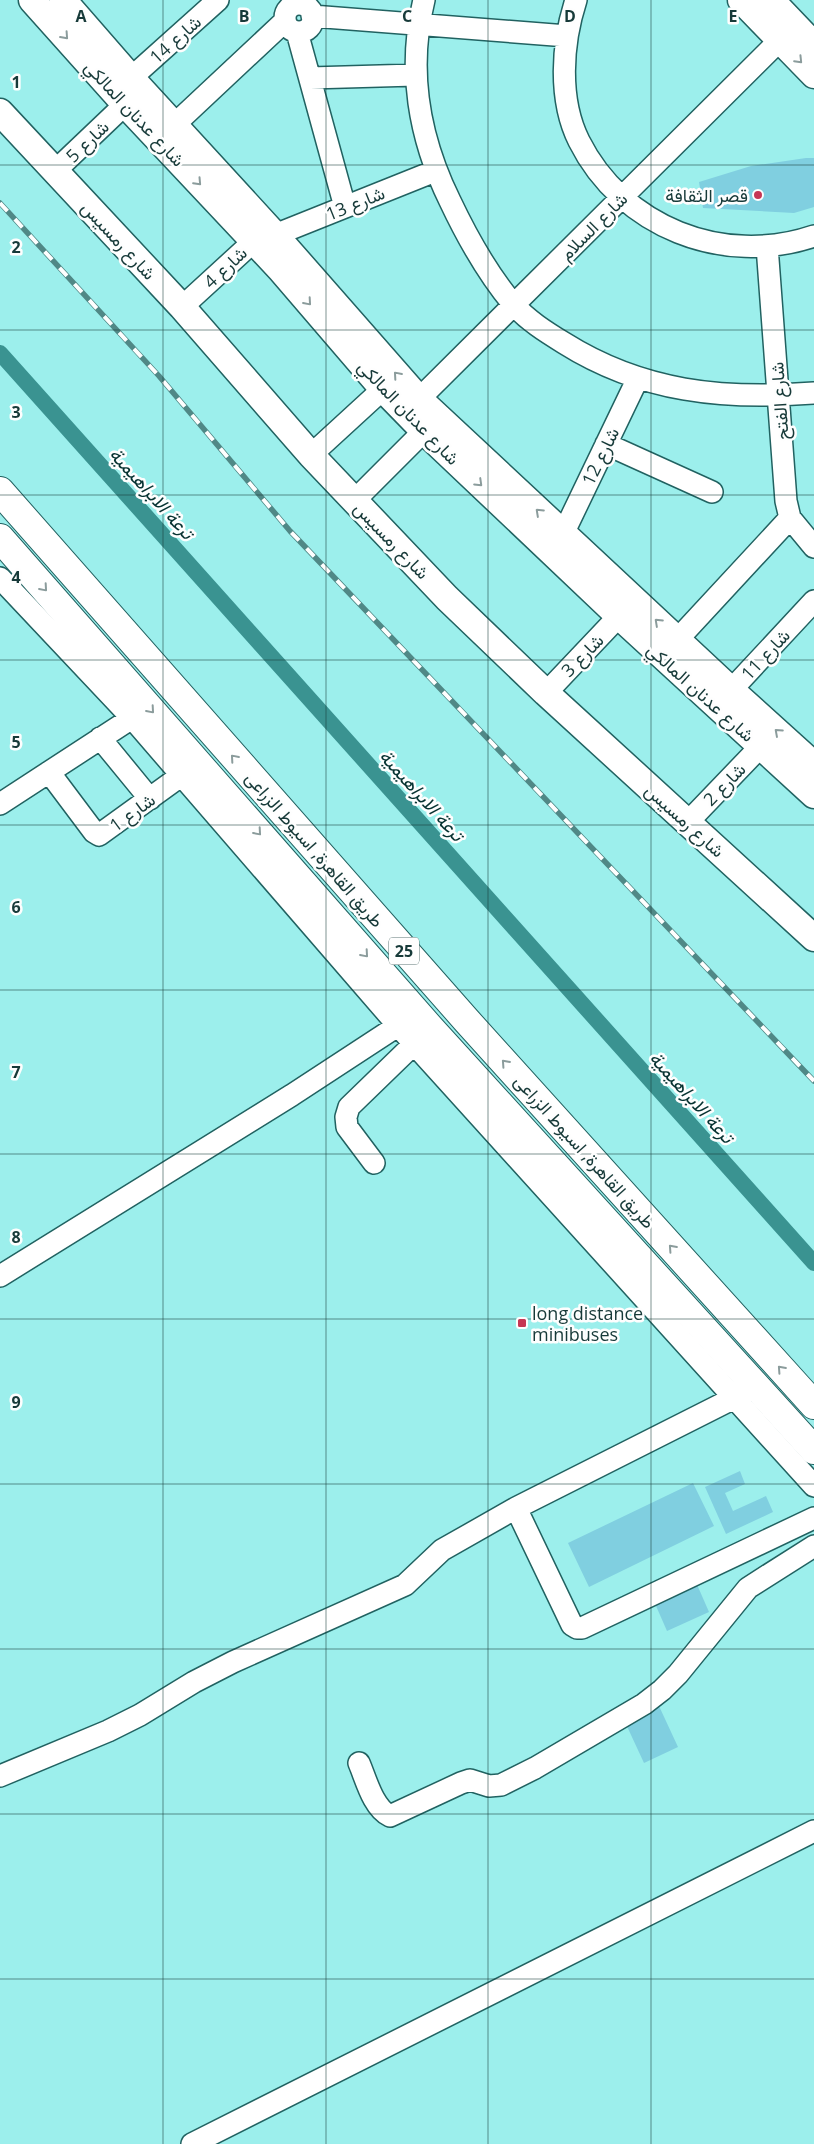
<svg xmlns="http://www.w3.org/2000/svg" width="814" height="2144" viewBox="0 0 814 2144" font-family="'Open Sans',Vazirmatn,sans-serif">
  <rect width="100%" height="100%" fill="#9cefec"/>
  <g fill="none" stroke-linecap="round" stroke-linejoin="round">
    <path stroke="#3a9391" stroke-width="16" d="M0,353L814,1263"/>
  </g>
  <path fill="#80cfe0" d="M806,158H814V207L794,213L703,208L699,182L751,166Z
    M740,1471L745,1484L725,1493L733,1511L766,1496L773,1512L726,1534L705,1487Z
    M693,1483L714,1526L589,1587L568,1543Z
    M695,1580L709,1612L667,1631L653,1599Z
    M659,1706L678,1747L644,1763L625,1722Z"/>
  <g fill="none" stroke-linecap="round" stroke-linejoin="round">
    <defs>
      <path id="minor" d="M424,0C407,69 419,138 450,201C467,237 487,273 513,304C527,320 546,332 564,343C642,392 723,400 814,393
        M576,0C562,43 558,99 579,141C622,227 723,267 814,236
        M285 18a14 14 0 1 1 28 0a14 14 0 1 1-28 0Z
        M312,16L567,36
        M297,32L345,207
        M131,78L218,0
        M310,78L415,75
        M174,125L285,21
        M54,172L136,94
        M275,235L435,171
        M767,246L786,501L790,518L814,547
        M182,307L265,231
        M408,410L780,40
        M606,444L712,492
        M311,455L383,389
        M354,501L424,431
        M563,534L638,378
        M0,578L132,718L414,1044L814,1486
        M677,640L790,518
        M546,693L619,616
        M721,701L814,601
        M100,738L150,799
        M49,772L94,832L99,835L182,775
        M0,804L132,718
        M688,822L760,747
        M374,1163L347,1127L346,1117L349,1107L414,1044
        M0,1276L292,1095L399,1025
        M516,1508L572,1625L577,1628H582L814,1518
        M359,1763C366,1779 373,1808 390,1816L461,1783L470,1780L489,1786L501,1785L535,1768L644,1704L662,1690L678,1674L748,1588L814,1546
        M0,1776L108,1731L140,1715L194,1682L233,1662L405,1585L442,1550L516,1508L746,1392
        M192,2144L814,1831"/>
      <path id="major" d="M32,0L125,104L280,269L383,389L424,431L619,616L814,795
        M63,0L131,78L275,235L419,399L731,690L814,765
        M741,0L814,75
        M771,0L814,45
        M0,112L182,307L311,455L447,598L546,693L814,938"/>
      <path id="highway" d="M0,491L467,1021L814,1405
        M0,538L431,1029L814,1450"/>
    </defs>
    <use href="#minor" stroke="#216261" stroke-width="24"/>
    <use href="#major" stroke="#216261" stroke-width="29"/>
    <use href="#highway" stroke="#216261" stroke-width="30"/>
    <use href="#minor" stroke="#fff" stroke-width="21"/>
    <use href="#major" stroke="#fff" stroke-width="26"/>
    <use href="#highway" stroke="#fff" stroke-width="28"/>
    <defs>
      <path id="rail" d="M0,203L159,376L290,531L814,1081"/>
    </defs>
    <use href="#rail" stroke="#508886" stroke-width="5.5"/>
    <use href="#rail" stroke="#fefefe" stroke-width="4" stroke-dasharray="11" stroke-linecap="butt"/>
  </g>
  <defs><path id="oneway-chevron" d="M-2-3.5L2.5 0L-2 3.5" fill="none" stroke-width="1.6" stroke-linecap="round" stroke-linejoin="round" transform="scale(1.25)"/></defs>
  <g stroke="#8b9c9c">
    <use href="#oneway-chevron" transform="translate(65 36) rotate(48)"/>
    <use href="#oneway-chevron" transform="translate(799 60) rotate(46)"/>
    <use href="#oneway-chevron" transform="translate(198 182) rotate(47)"/>
    <use href="#oneway-chevron" transform="translate(308 302) rotate(49)"/>
    <use href="#oneway-chevron" transform="translate(397 375) rotate(-131)"/>
    <use href="#oneway-chevron" transform="translate(479 483) rotate(44)"/>
    <use href="#oneway-chevron" transform="translate(539 512) rotate(-137)"/>
    <use href="#oneway-chevron" transform="translate(44 588) rotate(49)"/>
    <use href="#oneway-chevron" transform="translate(658 622) rotate(-137)"/>
    <use href="#oneway-chevron" transform="translate(151 710) rotate(49)"/>
    <use href="#oneway-chevron" transform="translate(778 732) rotate(-138)"/>
    <use href="#oneway-chevron" transform="translate(234 758) rotate(-131)"/>
    <use href="#oneway-chevron" transform="translate(258 832) rotate(49)"/>
    <use href="#oneway-chevron" transform="translate(365 954) rotate(49)"/>
    <use href="#oneway-chevron" transform="translate(505 1063) rotate(-132)"/>
    <use href="#oneway-chevron" transform="translate(672 1248) rotate(-132)"/>
    <use href="#oneway-chevron" transform="translate(781 1369) rotate(-132)"/>
  </g>
  <path fill="none" stroke="#173a39" stroke-width="1" stroke-opacity="0.55" d="M163,0V2144M326,0V2144M488,0V2144M651,0V2144M0,165H814M0,330H814M0,495H814M0,660H814M0,825H814M0,990H814M0,1154H814M0,1319H814M0,1484H814M0,1649H814M0,1814H814M0,1979H814"/>
  <g fill="#c63654" stroke="#fefefe" stroke-width="2">
    <circle cx="758" cy="195" r="5"/>
    <rect x="517" y="1318" width="10" height="10" rx="2.5"/>
  </g>
  <g text-anchor="middle" dominant-baseline="central" stroke-width="5" stroke-linejoin="round" paint-order="stroke">
    <rect fill="#fefefe" stroke="#5c7574" stroke-width="1" x="389" y="937.5" width="30" height="27" rx="4"/>
    <g font-size="16" font-weight="bold" fill="#173a39">
      <text x="404" y="951">25</text>
    </g>
    <g font-size="18" fill="#173a39" stroke="#fefefe">
      <text transform="translate(175 39) rotate(-42)">شارع 14</text>
      <text transform="translate(135 113) rotate(47)">شارع عدنان المالكي</text>
      <text transform="translate(87 141) rotate(-44)">شارع 5</text>
      <text transform="translate(355 203) rotate(-22)">شارع 13</text>
      <text transform="translate(593 226) rotate(-45)">شارع السلام</text>
      <text transform="translate(119 240) rotate(47)">شارع رمسيس</text>
      <text transform="translate(225 267) rotate(-43)">شارع 4</text>
      <text transform="translate(779 401) rotate(-94)">شارع الفتح</text>
      <text transform="translate(409 412) rotate(46)">شارع عدنان المالكي</text>
      <text transform="translate(600 456) rotate(-64)">شارع 12</text>
      <text transform="translate(392 540) rotate(46)">شارع رمسيس</text>
      <text transform="translate(765 654) rotate(-47)">شارع 11</text>
      <text transform="translate(582 655) rotate(-46)">شارع 3</text>
      <text transform="translate(701 692) rotate(42)">شارع عدنان المالكي</text>
      <text transform="translate(724 784) rotate(-46)">شارع 2</text>
      <text transform="translate(132 812) rotate(-36)">شارع 1</text>
      <text transform="translate(685 820) rotate(42)">شارع رمسيس</text>
      <text transform="translate(315 849) rotate(49)">طريق القاهرة, اسيوط الزراعى</text>
      <text transform="translate(585 1151) rotate(48)">طريق القاهرة, اسيوط الزراعى</text>
    </g>
    <g font-size="18" fill="#173a39" stroke="#fefefe" text-anchor="end">
      <text x="748" y="195">قصر الثقافة</text>
      <text x="532" y="1313" text-anchor="start">long distance<tspan x="532" dy="21">minibuses</tspan></text>
    </g>
    <g font-size="19" font-style="italic" fill="#063231" stroke="#fefefe">
      <text transform="translate(152 493) rotate(48)">ترعة الابراهيمية</text>
      <text transform="translate(422 795) rotate(48)">ترعة الابراهيمية</text>
      <text transform="translate(692 1097) rotate(48)">ترعة الابراهيمية</text>
    </g>
  </g>
  <g font-size="16" text-anchor="middle" font-weight="bold" fill="#173a39" stroke="#fefefe" stroke-width="5" stroke-linejoin="round" paint-order="stroke">
    <text x="81" y="22">A</text>
    <text x="244" y="22">B</text>
    <text x="407" y="22">C</text>
    <text x="570" y="22">D</text>
    <text x="733" y="22">E</text>
    <text x="16" y="88">1</text>
    <text x="16" y="253">2</text>
    <text x="16" y="418">3</text>
    <text x="16" y="583">4</text>
    <text x="16" y="748">5</text>
    <text x="16" y="913">6</text>
    <text x="16" y="1078">7</text>
    <text x="16" y="1243">8</text>
    <text x="16" y="1408">9</text>
  </g>
</svg>
